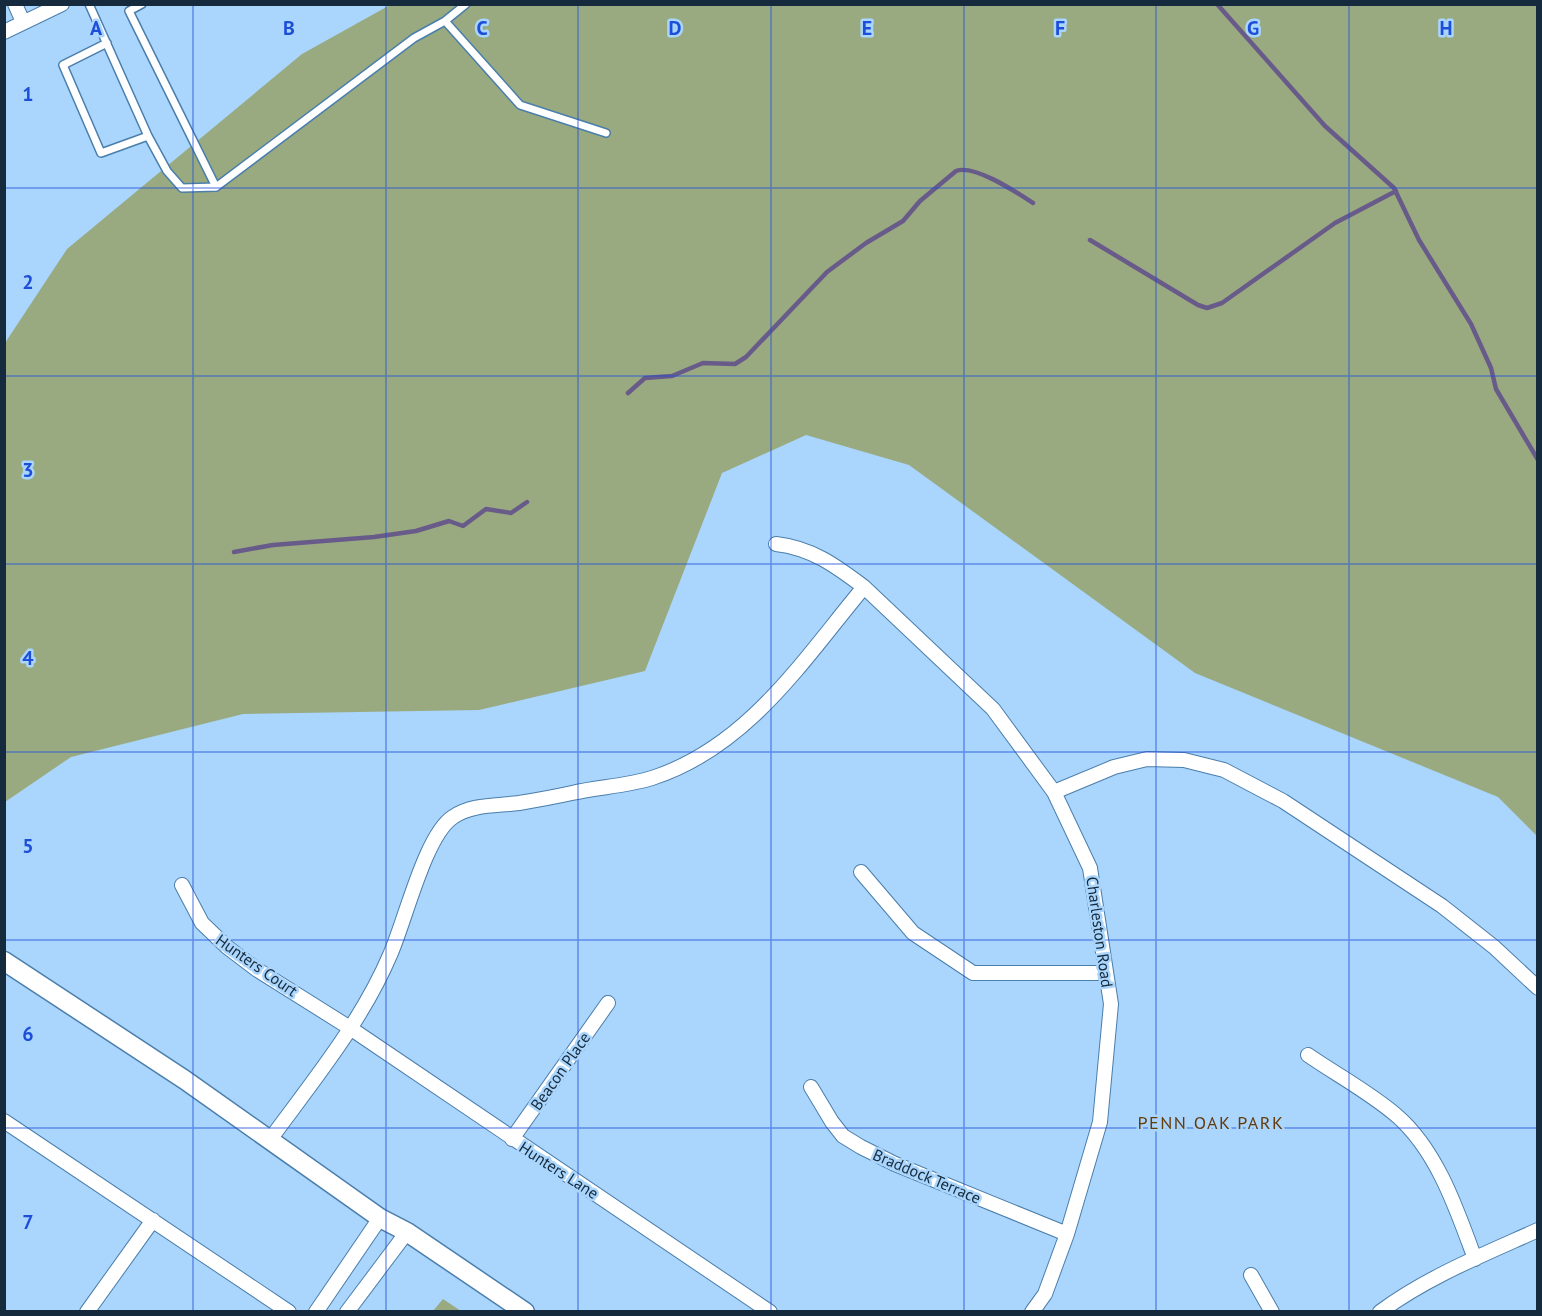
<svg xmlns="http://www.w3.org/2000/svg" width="1542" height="1316" viewBox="0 0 1542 1316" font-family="'PT Sans',sans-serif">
  <rect width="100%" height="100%" fill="#aad5fc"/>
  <path fill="#99aa81" d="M390,5H1537V836L1498,797L1195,673L909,465L806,435L722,473L645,671L479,710L243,714L71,757L5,802V343L67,249L302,54Z
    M443,1299L461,1311H433Z"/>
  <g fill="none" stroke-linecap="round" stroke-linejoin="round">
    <path stroke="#685b8a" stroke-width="4.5" d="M1217,4L1325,126L1394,188L1419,240L1471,324L1491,368L1496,389L1538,460
      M1090,240L1198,305L1207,308L1222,303L1335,223L1396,191
      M628,393L645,378L672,376L703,363L735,364L746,357L827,272L866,243L903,221L920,201L956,171C974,164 1016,192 1033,203
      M234,552L273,545L374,537L416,531L449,521L463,526L486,509L511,513L527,502"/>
    <defs>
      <path id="service" d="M89,4L148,136L101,153L63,65L107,43
        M142,4L129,11L216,187L414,38L445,21L466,4
        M445,21L520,105L606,133
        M148,136L167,171L182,188L216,187"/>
      <path id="minor" d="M15,4L23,22
        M4,32L62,4
        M776,544C812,548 836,566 864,587L993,709L1054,792L1090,868L1111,1004L1100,1122L1067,1234L1045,1294L1032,1312
        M1054,792L1114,767L1147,759L1184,760L1224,770L1283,801L1442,906L1494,947L1538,988
        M861,872L913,933L973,973H1106
        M182,885L202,923L227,947L256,969L350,1028L770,1312
        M1308,1055C1337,1075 1369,1092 1396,1115C1437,1150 1457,1210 1475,1259
        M811,1087L832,1122L843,1136L861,1147L895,1164L1067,1234
        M4,1121L289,1312
        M512,1139L608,1003
        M269,1141C312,1082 361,1023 390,955C405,922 425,835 453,817C472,804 497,806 519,803C537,800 554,797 572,793C598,787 627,786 652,778C748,747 803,660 864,587
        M1251,1275L1272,1312
        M87,1312L153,1220
        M316,1312L380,1218
        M347,1312L407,1232
        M1380,1312C1427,1277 1485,1254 1538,1230"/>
      <path id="secondary" d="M4,961L185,1080L380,1218L407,1232L525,1312"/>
    </defs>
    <use href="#service" stroke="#4a7eab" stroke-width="10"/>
    <use href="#minor" stroke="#4a7eab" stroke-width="16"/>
    <use href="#secondary" stroke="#4a7eab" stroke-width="21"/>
    <use href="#service" stroke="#fff" stroke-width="7"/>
    <use href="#minor" stroke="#fff" stroke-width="14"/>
    <use href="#secondary" stroke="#fff" stroke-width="18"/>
  </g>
  <path fill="none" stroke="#1d4ed8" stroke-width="1.5" stroke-opacity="0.55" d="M193,4V1312M386,4V1312M578,4V1312M771,4V1312M964,4V1312M1156,4V1312M1349,4V1312M4,188H1538M4,376H1538M4,564H1538M4,752H1538M4,940H1538M4,1128H1538"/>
  <g text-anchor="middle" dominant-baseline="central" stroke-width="5" stroke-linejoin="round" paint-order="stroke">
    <g font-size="16" fill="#152b3d" stroke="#aad5fc">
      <text transform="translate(1100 932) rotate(82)">Charleston Road</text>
      <text transform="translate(257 965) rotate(35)">Hunters Court</text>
      <text transform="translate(560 1071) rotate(-55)">Beacon Place</text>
      <text transform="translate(559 1170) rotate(33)">Hunters Lane</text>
      <text transform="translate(927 1176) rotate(23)">Braddock Terrace</text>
    </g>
    <g font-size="18" letter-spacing="1.5" fill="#633c0d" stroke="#aad5fc">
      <text x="1211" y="1122">PENN OAK PARK</text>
    </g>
  </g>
  <g font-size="20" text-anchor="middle" font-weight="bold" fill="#1d4ed8" stroke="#aad5fc" stroke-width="5" stroke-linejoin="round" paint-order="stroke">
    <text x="96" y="35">A</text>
    <text x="289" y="35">B</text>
    <text x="482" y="35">C</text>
    <text x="675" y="35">D</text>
    <text x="867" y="35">E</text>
    <text x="1060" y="35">F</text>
    <text x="1253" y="35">G</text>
    <text x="1446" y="35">H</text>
    <text x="28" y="101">1</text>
    <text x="28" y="289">2</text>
    <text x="28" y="477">3</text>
    <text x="28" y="665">4</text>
    <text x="28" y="853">5</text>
    <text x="28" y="1041">6</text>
    <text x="28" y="1229">7</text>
  </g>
  <rect width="1542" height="1316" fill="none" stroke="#152b3d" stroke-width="12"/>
</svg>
